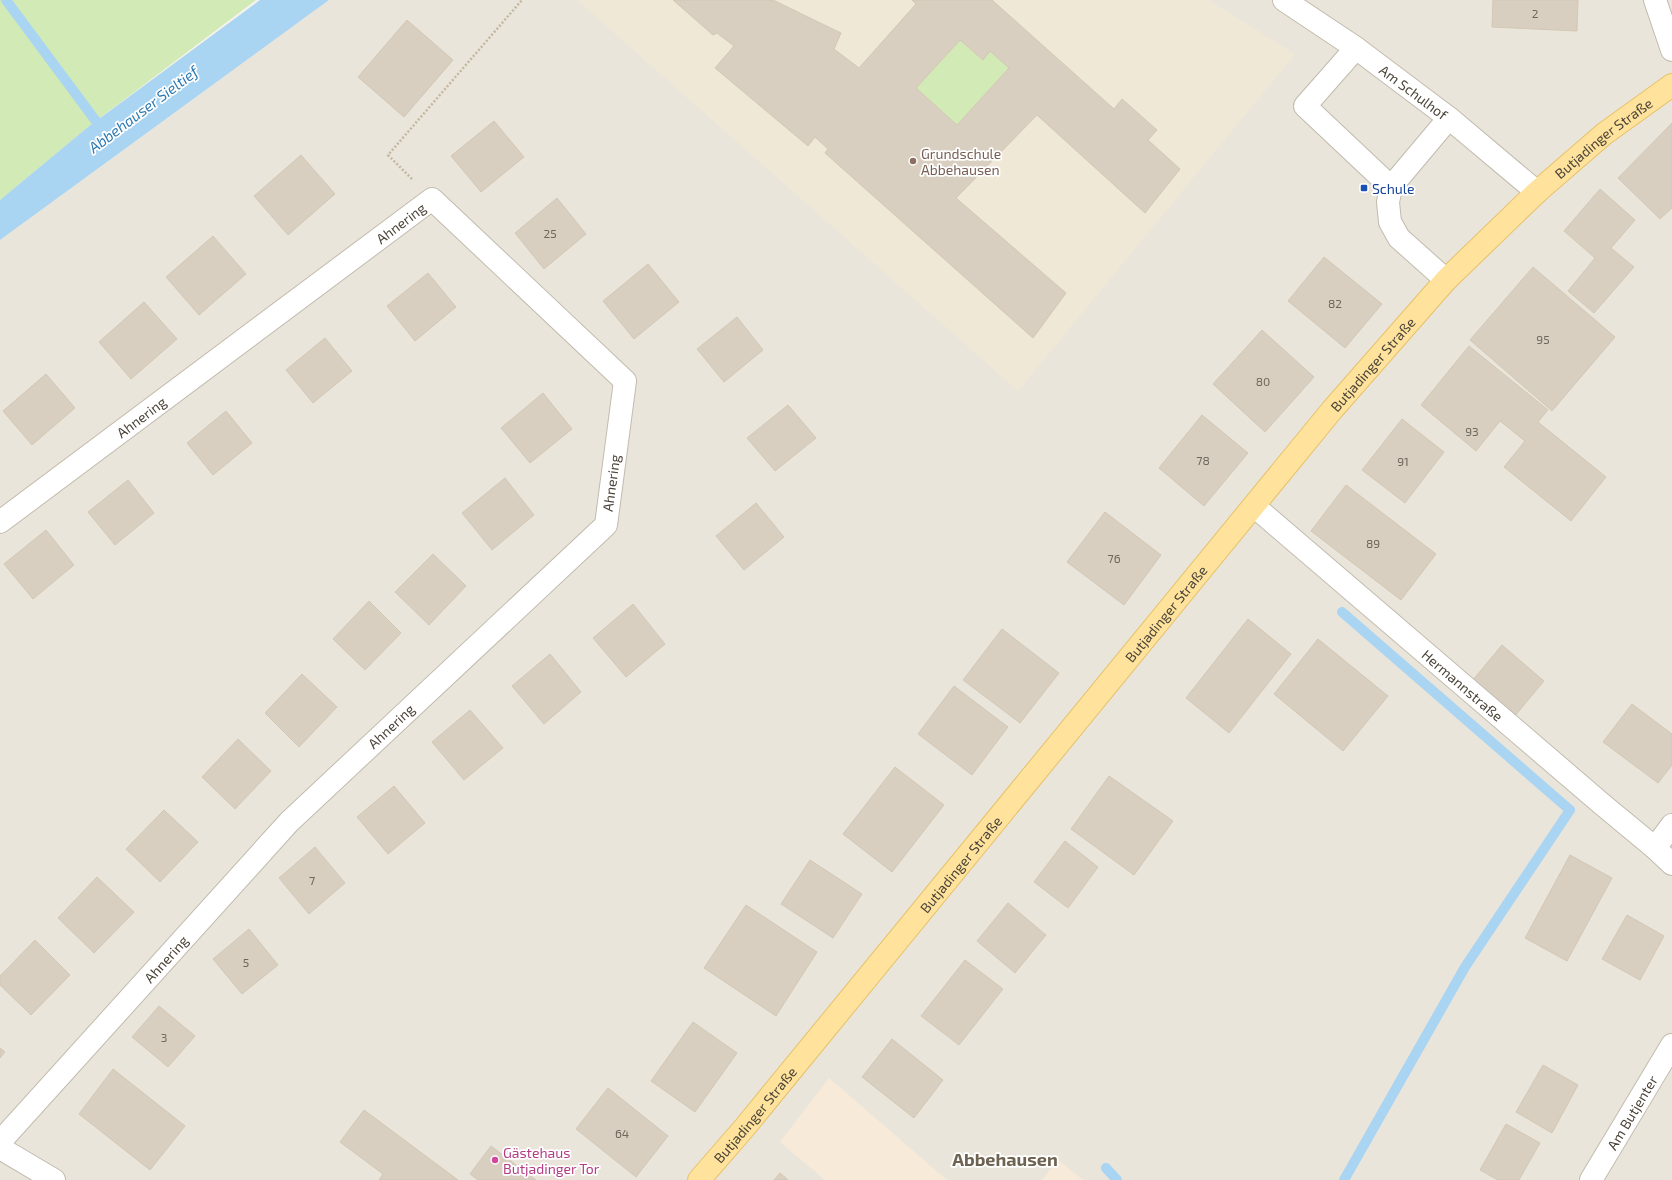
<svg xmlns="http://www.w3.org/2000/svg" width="1672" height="1180" viewBox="0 0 1672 1180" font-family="'Exo 2',sans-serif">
  <rect width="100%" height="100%" fill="#f6f3ec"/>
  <path fill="#eae5da" d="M329,0H1672V1180H0V240Z"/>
  <path fill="#f7ead8" d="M829,1078L947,1180H825L780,1142Z
    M1058,1160L1083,1180H1042Z"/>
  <path fill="#efe8d6" d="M577,0H1208L1295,54L1018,391Z"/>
  <path fill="#d2eab5" d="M0,0H256L88,127L0,200Z
    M960,40L982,60L990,51L1009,68L957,125L916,88Z"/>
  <path fill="#a9d4f2" d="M260,0H329L0,240V200L88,127Z"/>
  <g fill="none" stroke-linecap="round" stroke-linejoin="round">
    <path stroke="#a9d4f2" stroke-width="10" d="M6,0L104,132
      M1342,612L1570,810L1465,967L1344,1180
      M1106,1168L1117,1180"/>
  </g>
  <path fill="#d8cfc1" stroke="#d3c7b4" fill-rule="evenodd" d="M673,0H773L841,33L834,49L859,68L916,4L912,0H992L1114,109L1122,99L1157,130L1148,140L1180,169L1145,213L1037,115L956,198L1066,293L1033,338L825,153L828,149L815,137L808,146L715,68L734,46L717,33L713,35ZM960,40L983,60L990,51L1009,68L957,125L916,88Z
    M1493,0H1578L1577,31L1492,27Z
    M407,20L453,60L404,117L358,77Z
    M494,121L524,157L481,192L451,156Z
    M1672,123V208L1660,219L1618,178Z
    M301,155L335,194L288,235L254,196Z
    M1600,189L1635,220L1611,248L1634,267L1594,313L1568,291L1595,258L1564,231Z
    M557,198L586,234L544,269L515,233Z
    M213,236L246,274L199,315L166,277Z
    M1324,257L1382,304L1345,348L1288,301Z
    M648,264L679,302L634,339L603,301Z
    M1533,267L1615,337L1552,411L1470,340Z
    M428,273L456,307L415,341L387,306Z
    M144,302L177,339L131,379L99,342Z
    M737,317L763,350L724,382L697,349Z
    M1262,330L1314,377L1265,432L1213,384Z
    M325,338L352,371L313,403L286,370Z
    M1469,346L1548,410L1538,422L1606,477L1571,521L1504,467L1525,441L1500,421L1476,451L1421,405Z
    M46,374L75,408L32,445L3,411Z
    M543,393L572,429L530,463L501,428Z
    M788,405L816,438L775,471L747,438Z
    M226,411L252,443L213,475L187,443Z
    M1202,415L1248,453L1204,506L1159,468Z
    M1402,419L1444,452L1405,503L1362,470Z
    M505,478L534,515L492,550L462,513Z
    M128,480L154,513L115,545L88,512Z
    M1346,485L1436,554L1401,600L1311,531Z
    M756,503L784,537L744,570L716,536Z
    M1105,512L1161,555L1124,605L1067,562Z
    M46,530L74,565L33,599L4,564Z
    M433,554L466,586L429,625L395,592Z
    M369,601L401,633L365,670L333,639Z
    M633,604L665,644L626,677L593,638Z
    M1248,619L1291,654L1229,733L1186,698Z
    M1002,629L1059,673L1020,723L963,680Z
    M1318,639L1388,696L1343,751L1274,694Z
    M1502,645L1544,681L1514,717L1472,681Z
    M550,654L581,692L544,724L512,686Z
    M302,674L337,707L299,747L265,713Z
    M954,686L1008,727L972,775L918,734Z
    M1632,704L1672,734V765L1658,783L1603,742Z
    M470,710L503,748L464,780L432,742Z
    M238,739L271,771L235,809L202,777Z
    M895,767L944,805L892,872L843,834Z
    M1109,776L1173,821L1134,875L1071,829Z
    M394,786L425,823L388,854L357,817Z
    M164,810L198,842L160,882L126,849Z
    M1065,841L1098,867L1068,908L1034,882Z
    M315,847L345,883L309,914L279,878Z
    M1570,855L1612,878L1567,961L1525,938Z
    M810,860L862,894L833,938L781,904Z
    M97,877L134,912L94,953L58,918Z
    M1008,903L1046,935L1015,973L977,941Z
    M746,905L817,952L776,1016L704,968Z
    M1627,915L1664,936L1640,980L1602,959Z
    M249,929L278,965L242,994L213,959Z
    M35,940L70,975L31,1015L0,985V976Z
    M965,960L1003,989L959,1045L921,1016Z
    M159,1006L195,1036L168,1067L132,1037Z
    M693,1022L737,1053L695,1112L651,1081Z
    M892,1039L943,1080L914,1118L862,1077Z
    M0,1048L5,1052L0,1058Z
    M1543,1065L1578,1085L1552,1133L1516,1112Z
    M113,1069L185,1126L150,1170L79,1114Z
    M608,1088L668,1136L636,1177L576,1129Z
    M364,1110L458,1180H379L383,1174L340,1142Z
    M1506,1124L1540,1143L1519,1180H1498L1480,1170Z
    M491,1146L536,1180H478L470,1174Z
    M780,1173L788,1180H774Z"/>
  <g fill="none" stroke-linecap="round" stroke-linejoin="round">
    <defs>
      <g id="minor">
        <path id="s1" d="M1284,0L1356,48L1449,118L1537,192"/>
        <path d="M1655,0L1672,50"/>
        <path d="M1356,48L1305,106L1391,187"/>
        <path d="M1446,280L1399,238L1390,222L1388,202L1391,187L1449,118"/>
        <path id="s2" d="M1254,506L1603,805L1655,848L1672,864"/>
        <path id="s3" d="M0,522L432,199L625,381L606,525L289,822L0,1142"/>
        <path d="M1655,848L1672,825"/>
        <path d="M0,1148L54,1180"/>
        <path id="s4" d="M1591,1180L1672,1045"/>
      </g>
      <g id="major">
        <path id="s5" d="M699,1180L745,1127L1332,410L1446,280L1537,192L1604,134L1672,85"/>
      </g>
    </defs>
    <use href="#minor" stroke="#c2bbae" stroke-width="24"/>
    <use href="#major" stroke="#e6c16a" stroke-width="24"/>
    <path stroke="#c4b79f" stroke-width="2.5" stroke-dasharray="2 2" stroke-linecap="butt" d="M412,179L388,155L522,0"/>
    <use href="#minor" stroke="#fff" stroke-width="22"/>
    <use href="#major" stroke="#ffe39c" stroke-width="22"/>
  </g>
  <circle fill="#8d6e63" stroke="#fff" stroke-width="1.5" cx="913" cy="161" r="4"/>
  <rect fill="#1a4fb4" stroke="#fff" stroke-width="1.5" x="1360" y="184" width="8" height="8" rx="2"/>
  <circle fill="#d1479c" stroke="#fff" stroke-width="1.5" cx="495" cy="1160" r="4"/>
  <g text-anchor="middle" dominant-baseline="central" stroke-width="3.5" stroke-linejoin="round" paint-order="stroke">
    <g font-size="12" fill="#6e675b">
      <text x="1535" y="13">2</text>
      <text x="550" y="233">25</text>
      <text x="1335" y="303">82</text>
      <text x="1543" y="339">95</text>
      <text x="1263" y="381">80</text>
      <text x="1472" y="431">93</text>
      <text x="1203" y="460">78</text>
      <text x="1403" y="461">91</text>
      <text x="1373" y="543">89</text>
      <text x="1114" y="558">76</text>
      <text x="312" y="880">7</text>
      <text x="246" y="962">5</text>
      <text x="164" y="1037">3</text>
      <text x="622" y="1133">64</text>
    </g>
    <g font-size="14" fill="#4b4439" stroke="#fff">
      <text stroke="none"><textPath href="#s1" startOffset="159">Am Schulhof</textPath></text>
      <text stroke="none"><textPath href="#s5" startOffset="1382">Butjadinger Straße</textPath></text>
      <text stroke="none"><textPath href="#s3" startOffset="500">Ahnering</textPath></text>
      <text stroke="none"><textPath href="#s5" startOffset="1058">Butjadinger Straße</textPath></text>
      <text stroke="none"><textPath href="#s3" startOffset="176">Ahnering</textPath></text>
      <text transform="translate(611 483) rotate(-82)">Ahnering</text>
      <text stroke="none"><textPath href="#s5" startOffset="734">Butjadinger Straße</textPath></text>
      <text stroke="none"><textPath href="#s2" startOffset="275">Hermannstraße</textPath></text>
      <text transform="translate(391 726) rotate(-43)">Ahnering</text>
      <text stroke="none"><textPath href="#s5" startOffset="410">Butjadinger Straße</textPath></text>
      <text transform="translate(166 959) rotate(-48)">Ahnering</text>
      <text stroke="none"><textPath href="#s4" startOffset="79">Am Butjenter</textPath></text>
      <text stroke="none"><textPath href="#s5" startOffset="86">Butjadinger Straße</textPath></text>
    </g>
    <g font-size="14" fill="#785e54" stroke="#fff" text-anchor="start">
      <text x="921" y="153">Grundschule<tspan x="921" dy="16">Abbehausen</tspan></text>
    </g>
    <g font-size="14" fill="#164399" stroke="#fff" text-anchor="start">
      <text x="1372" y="188">Schule</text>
    </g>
    <g font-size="14" fill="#b23c85" stroke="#fff" text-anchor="start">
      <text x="503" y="1152">Gästehaus<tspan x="503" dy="16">Butjadinger Tor</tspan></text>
    </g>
    <g font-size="15" font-style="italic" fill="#2e7ab2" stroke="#fff">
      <text transform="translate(143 109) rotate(-37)">Abbehauser Sieltief</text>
    </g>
    <g font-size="18" font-weight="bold" fill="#6e6250" stroke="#fff">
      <text x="1005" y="1159">Abbehausen</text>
    </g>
  </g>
</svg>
